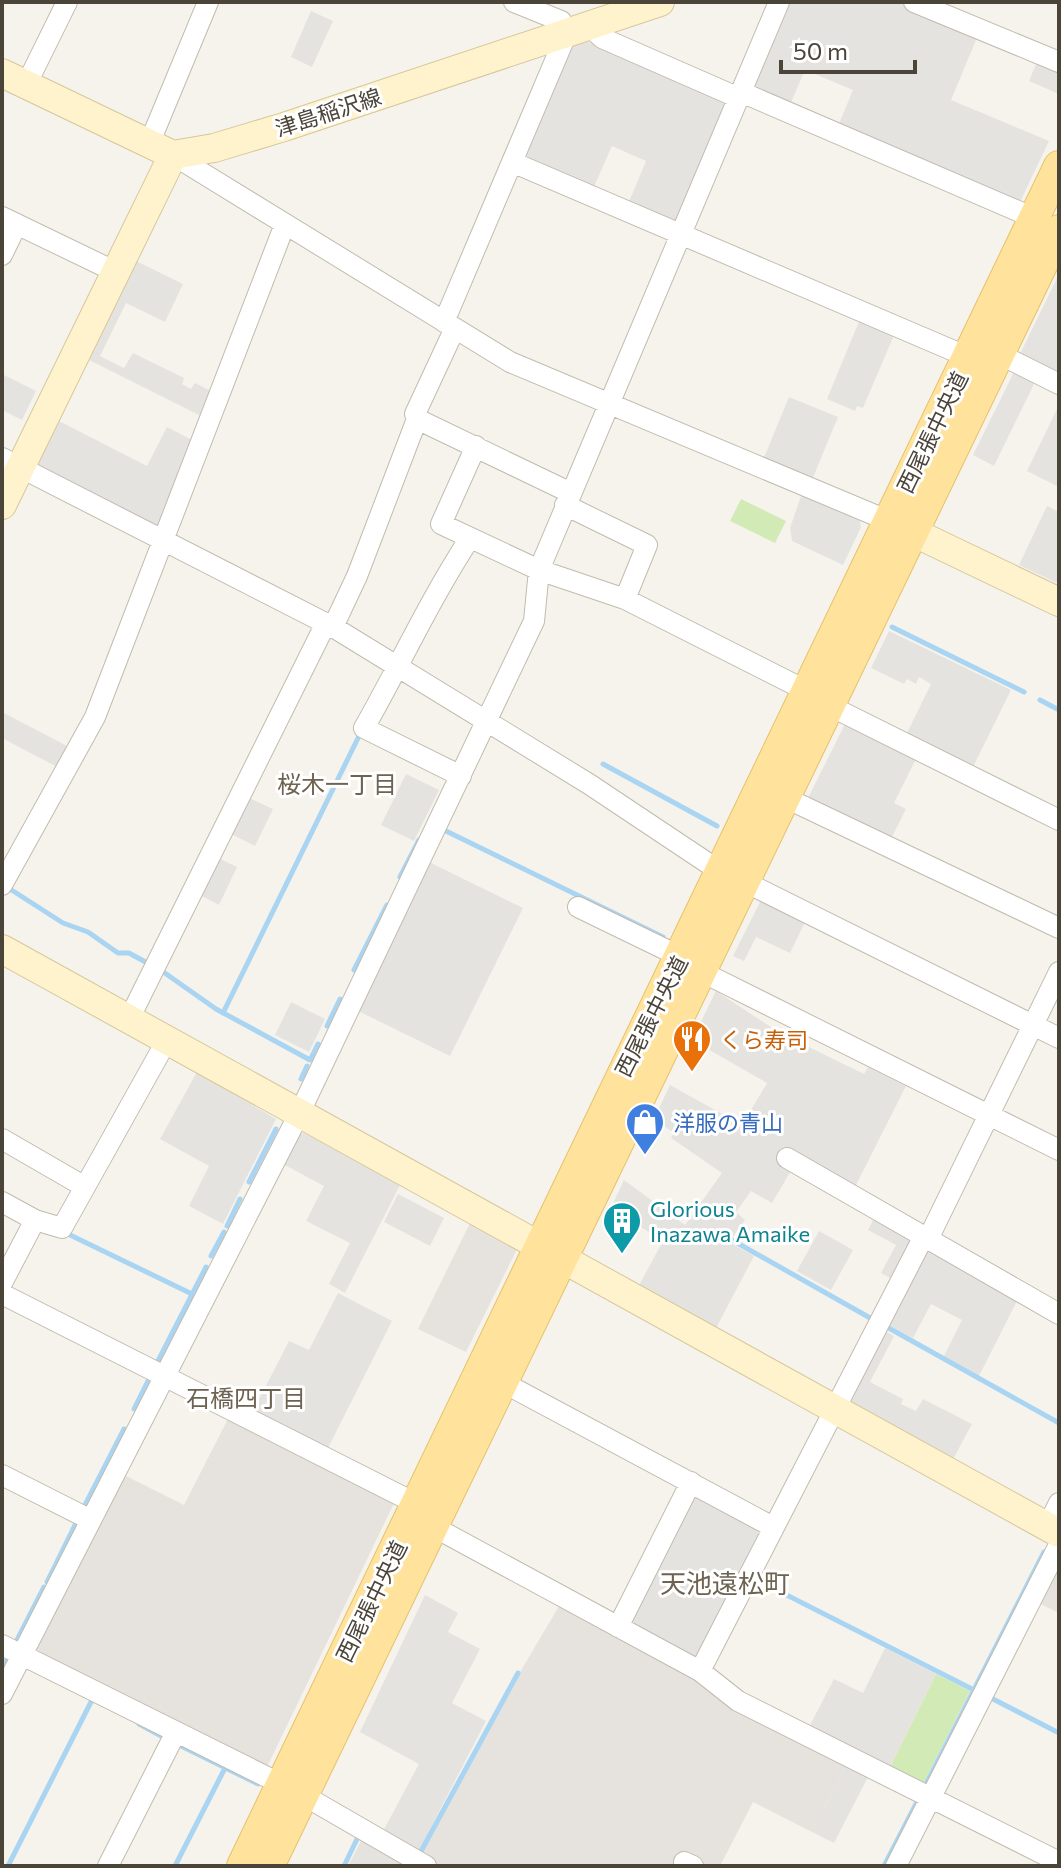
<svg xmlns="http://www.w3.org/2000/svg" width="1061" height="1868" viewBox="0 0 1061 1868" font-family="Commissioner,'Noto Sans JP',sans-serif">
  <rect width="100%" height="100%" fill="#f6f3ec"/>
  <path fill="#e6e2dd" d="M470,1223L517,1249L466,1352L418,1329Z
    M231,1413L397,1497L266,1769L32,1651L122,1474L184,1505Z
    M1059,1563V1613L1039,1603Z
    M562,1601L847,1764L812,1832L753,1802L720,1866L700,1863L698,1866H432L419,1858L487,1728Z"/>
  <path fill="#d2eab5" d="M741,499L786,521L775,543L730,521Z
    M936,1674L970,1691L923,1784L890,1767Z"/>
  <path fill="#e5e3e0" d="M787,2H904L979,33L951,100L1049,141L1020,202L838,126L853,90L805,70L790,105L750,89Z
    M311,11L333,21L312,67L291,57Z
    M586,41L723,99L726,106L679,219L670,221L628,204L646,161L612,146L593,189L526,160L521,151L564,48Z
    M1039,57L1059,65V94L1029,81Z
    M132,259L183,284L165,322L126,303L100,356L124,368L133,353L184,378L182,384L191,389L195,383L215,393L205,418L83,357Z
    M1059,274V375L1019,356Z
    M860,319L895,333L863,408L857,406L855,411L827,399Z
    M1015,370L1036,380L994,466L973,455Z
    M2,374L36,391L22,420L2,410Z
    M789,397L838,417L812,480L763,460Z
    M1059,405V487L1027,471Z
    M55,419L147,466L167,427L196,442L162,530L32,468Z
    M802,493L859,518L861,527L843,565L792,541L790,528Z
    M1047,506L1059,512V584L1019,565Z
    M889,631L1011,690L972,769L905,737L931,684L919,677L916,684L907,679L904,684L871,668Z
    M2,712L73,749L63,770L2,738Z
    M845,724L916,759L894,803L906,809L890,841L807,800Z
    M406,774L439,790L414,841L381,825Z
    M247,797L273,809L255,846L229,833Z
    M216,857L237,867L219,905L198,894Z
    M429,862L523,908L450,1056L356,1010Z
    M762,898L806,920L790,953L756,937L744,961L733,956Z
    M716,991L780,1033L864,1074L868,1067L906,1086L855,1187L792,1169L772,1203L751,1191L736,1212L745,1220L729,1242L754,1256L715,1330L637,1289L663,1241L611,1208L624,1180L685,1225L722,1173L671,1138L674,1133L654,1119L670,1085L742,1125L767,1083L692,1040Z
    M291,1002L325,1019L309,1052L275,1035Z
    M197,1072L276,1119L223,1224L189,1206L209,1166L160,1139Z
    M304,1133L400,1185L345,1293L329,1284L350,1243L306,1221L324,1186L281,1163L294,1137Z
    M398,1194L444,1218L430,1246L384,1222Z
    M874,1218L907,1236L910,1245L892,1279L881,1273L896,1245L868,1230Z
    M819,1231L853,1250L831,1290L797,1271Z
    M930,1249L1018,1299L979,1376L944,1356L962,1320L931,1304L913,1338L887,1324L925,1251Z
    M338,1293L392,1321L327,1450L252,1413L289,1341L309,1350Z
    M883,1330L894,1336L870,1382L903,1399L901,1404L916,1411L923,1399L972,1424L952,1461L852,1406L849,1396Z
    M700,1495L755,1525L759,1536L699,1656L688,1659L632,1628L629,1618L688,1499Z
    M425,1595L458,1613L448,1632L480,1649L452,1703L486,1721L417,1854L382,1833L419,1764L360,1732Z
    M885,1648L936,1674L890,1767L809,1727L834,1679L863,1693Z
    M847,1764L869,1775L834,1843L812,1832Z
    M362,1839L409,1866H348Z"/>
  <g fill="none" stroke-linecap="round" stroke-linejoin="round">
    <path stroke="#a9d4f2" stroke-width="5" d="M892,627L1024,692
      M1040,700L1059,710
      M603,764L717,826
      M446,831L663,937
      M400,877L419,840
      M10,889L63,923L88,932L118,953H129L151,965
      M354,970L387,905
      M162,971L216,1009L310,1060
      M223,1013L361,732
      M327,1026L340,999
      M310,1060L318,1044
      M301,1079L307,1066
      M249,1182L276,1129
      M227,1226L240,1199
      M66,1233L192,1294
      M732,1240L872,1319
      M211,1256L224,1232
      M887,1327L1059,1423
      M158,1361L206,1267
      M134,1409L149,1379
      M83,1509L124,1429
      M757,1580L974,1690
      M47,1582L77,1521
      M15,1644L44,1587
      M2,1669L7,1660
      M993,1699L1059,1733
      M139,1724L163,1737
      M179,1745L258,1784
      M927,1782L1044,1552
      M420,1853L518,1673
      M8,1866L92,1700
      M175,1866L225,1768
      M344,1866L359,1835
      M884,1866L916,1804"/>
    <defs>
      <path id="street" d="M914,2L1059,62
        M589,26L602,38L739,98
        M26,85L67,2
        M741,92L1034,218
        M149,144L208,2
        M173,155L510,362L889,521
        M512,162L968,357
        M2,217L116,272
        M2,255L17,224
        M444,322L566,35L561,21L514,2
        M999,354L1059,384
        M417,419L571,493
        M476,446L441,524L539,570L625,599L807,691
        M2,458L333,627L589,784L721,872
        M565,505L647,545L625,599
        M333,627L357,576L417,419L415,414L455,328
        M830,706L1059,820
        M461,776L364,728C400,665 430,599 470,538
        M786,798L1059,928
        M745,882L1059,1038
        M2,885L95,717L285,224
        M578,907L681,957
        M702,972L1059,1150
        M129,1019L326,623
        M2,1139L85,1187
        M787,1158L1059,1314
        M2,1202L35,1220
        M928,1239L1059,972
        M2,1283L35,1220L62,1228L167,1040
        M2,1294L417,1504
        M504,1383L773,1527
        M2,1475L91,1520
        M434,1527L700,1671L738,1701L1059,1862
        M1047,1527L1059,1503
        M618,1627L691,1482
        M2,1645L281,1784
        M700,1671L924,1236
        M2,1694L299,1114L534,621L539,570L779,2
        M303,1795L426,1866
        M684,1862L693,1866
        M108,1866L176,1732
        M896,1866L1059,1545"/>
      <path id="secondary" d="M2,73L173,155L214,148L284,127L660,2
        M2,505L173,155
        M894,523L1059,602
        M2,949L1059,1533"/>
      <path id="primary" d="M242,1866L1059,166
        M269,1866L1059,230"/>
    </defs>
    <use href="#street" stroke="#c2bbae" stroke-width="22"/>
    <use href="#secondary" stroke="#d6c79b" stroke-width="30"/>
    <use href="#primary" stroke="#e6c16a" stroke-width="32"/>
    <use href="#street" stroke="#fff" stroke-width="20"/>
    <use href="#secondary" stroke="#fff3cd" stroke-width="28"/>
    <use href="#primary" stroke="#ffe39c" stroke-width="30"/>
  </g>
  <defs>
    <symbol id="restaurant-pin" viewBox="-11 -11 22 30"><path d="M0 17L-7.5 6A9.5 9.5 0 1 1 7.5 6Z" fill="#e8710a" stroke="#fff"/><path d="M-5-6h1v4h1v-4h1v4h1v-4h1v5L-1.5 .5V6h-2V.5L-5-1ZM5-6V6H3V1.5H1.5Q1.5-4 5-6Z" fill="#fff"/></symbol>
    <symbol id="shop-pin" viewBox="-11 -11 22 30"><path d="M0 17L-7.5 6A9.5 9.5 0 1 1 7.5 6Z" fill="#3f7fe0" stroke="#fff"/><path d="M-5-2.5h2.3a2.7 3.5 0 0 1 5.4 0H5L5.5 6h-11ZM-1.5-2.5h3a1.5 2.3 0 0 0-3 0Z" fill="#fff"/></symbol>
    <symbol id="building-pin" viewBox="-11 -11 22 30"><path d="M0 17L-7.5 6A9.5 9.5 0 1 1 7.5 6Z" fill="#0f9aa8" stroke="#fff"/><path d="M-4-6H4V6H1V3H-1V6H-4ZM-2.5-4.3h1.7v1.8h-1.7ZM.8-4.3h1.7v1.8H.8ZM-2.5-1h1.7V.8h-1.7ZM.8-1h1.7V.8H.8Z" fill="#fff"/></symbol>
  </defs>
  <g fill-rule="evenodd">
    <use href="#restaurant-pin" x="670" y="1017" width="44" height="60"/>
    <use href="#shop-pin" x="623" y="1100" width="44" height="60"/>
    <use href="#building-pin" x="600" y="1199" width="44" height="60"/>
  </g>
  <g text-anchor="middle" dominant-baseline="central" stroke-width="6" stroke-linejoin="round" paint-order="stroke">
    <g font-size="22" fill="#4b4439" stroke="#fff">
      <text transform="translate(328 112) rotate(-18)">津島稲沢線</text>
      <text transform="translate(932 432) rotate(-64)">西尾張中央道</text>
      <text transform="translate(651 1016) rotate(-63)">西尾張中央道</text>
      <text transform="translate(371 1601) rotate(-64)">西尾張中央道</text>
    </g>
    <g font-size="22" fill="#c56008" stroke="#fff" text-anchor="start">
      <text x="720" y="1039">くら寿司</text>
    </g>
    <g font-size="22" fill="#366cbe" stroke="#fff" text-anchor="start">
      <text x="673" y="1122">洋服の青山</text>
    </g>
    <g font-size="22" fill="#0d838f" stroke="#fff" text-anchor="start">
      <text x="650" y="1208">Glorious<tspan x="650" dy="25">Inazawa Amaike</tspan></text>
    </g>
    <g font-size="24" fill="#6e6250" stroke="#fff">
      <text x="337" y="783">桜木一丁目</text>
      <text x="246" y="1397">石橋四丁目</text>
    </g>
    <g font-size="26" fill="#6e6250" stroke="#fff">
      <text x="725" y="1582">天池遠松町</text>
    </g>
  </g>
  <rect width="1061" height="1868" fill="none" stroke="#4b4439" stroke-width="8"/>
  <path d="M781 60v12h134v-12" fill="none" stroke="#4b4439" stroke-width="4"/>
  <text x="793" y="60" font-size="24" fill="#4b4439" stroke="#ffffff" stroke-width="6" paint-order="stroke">50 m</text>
</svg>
